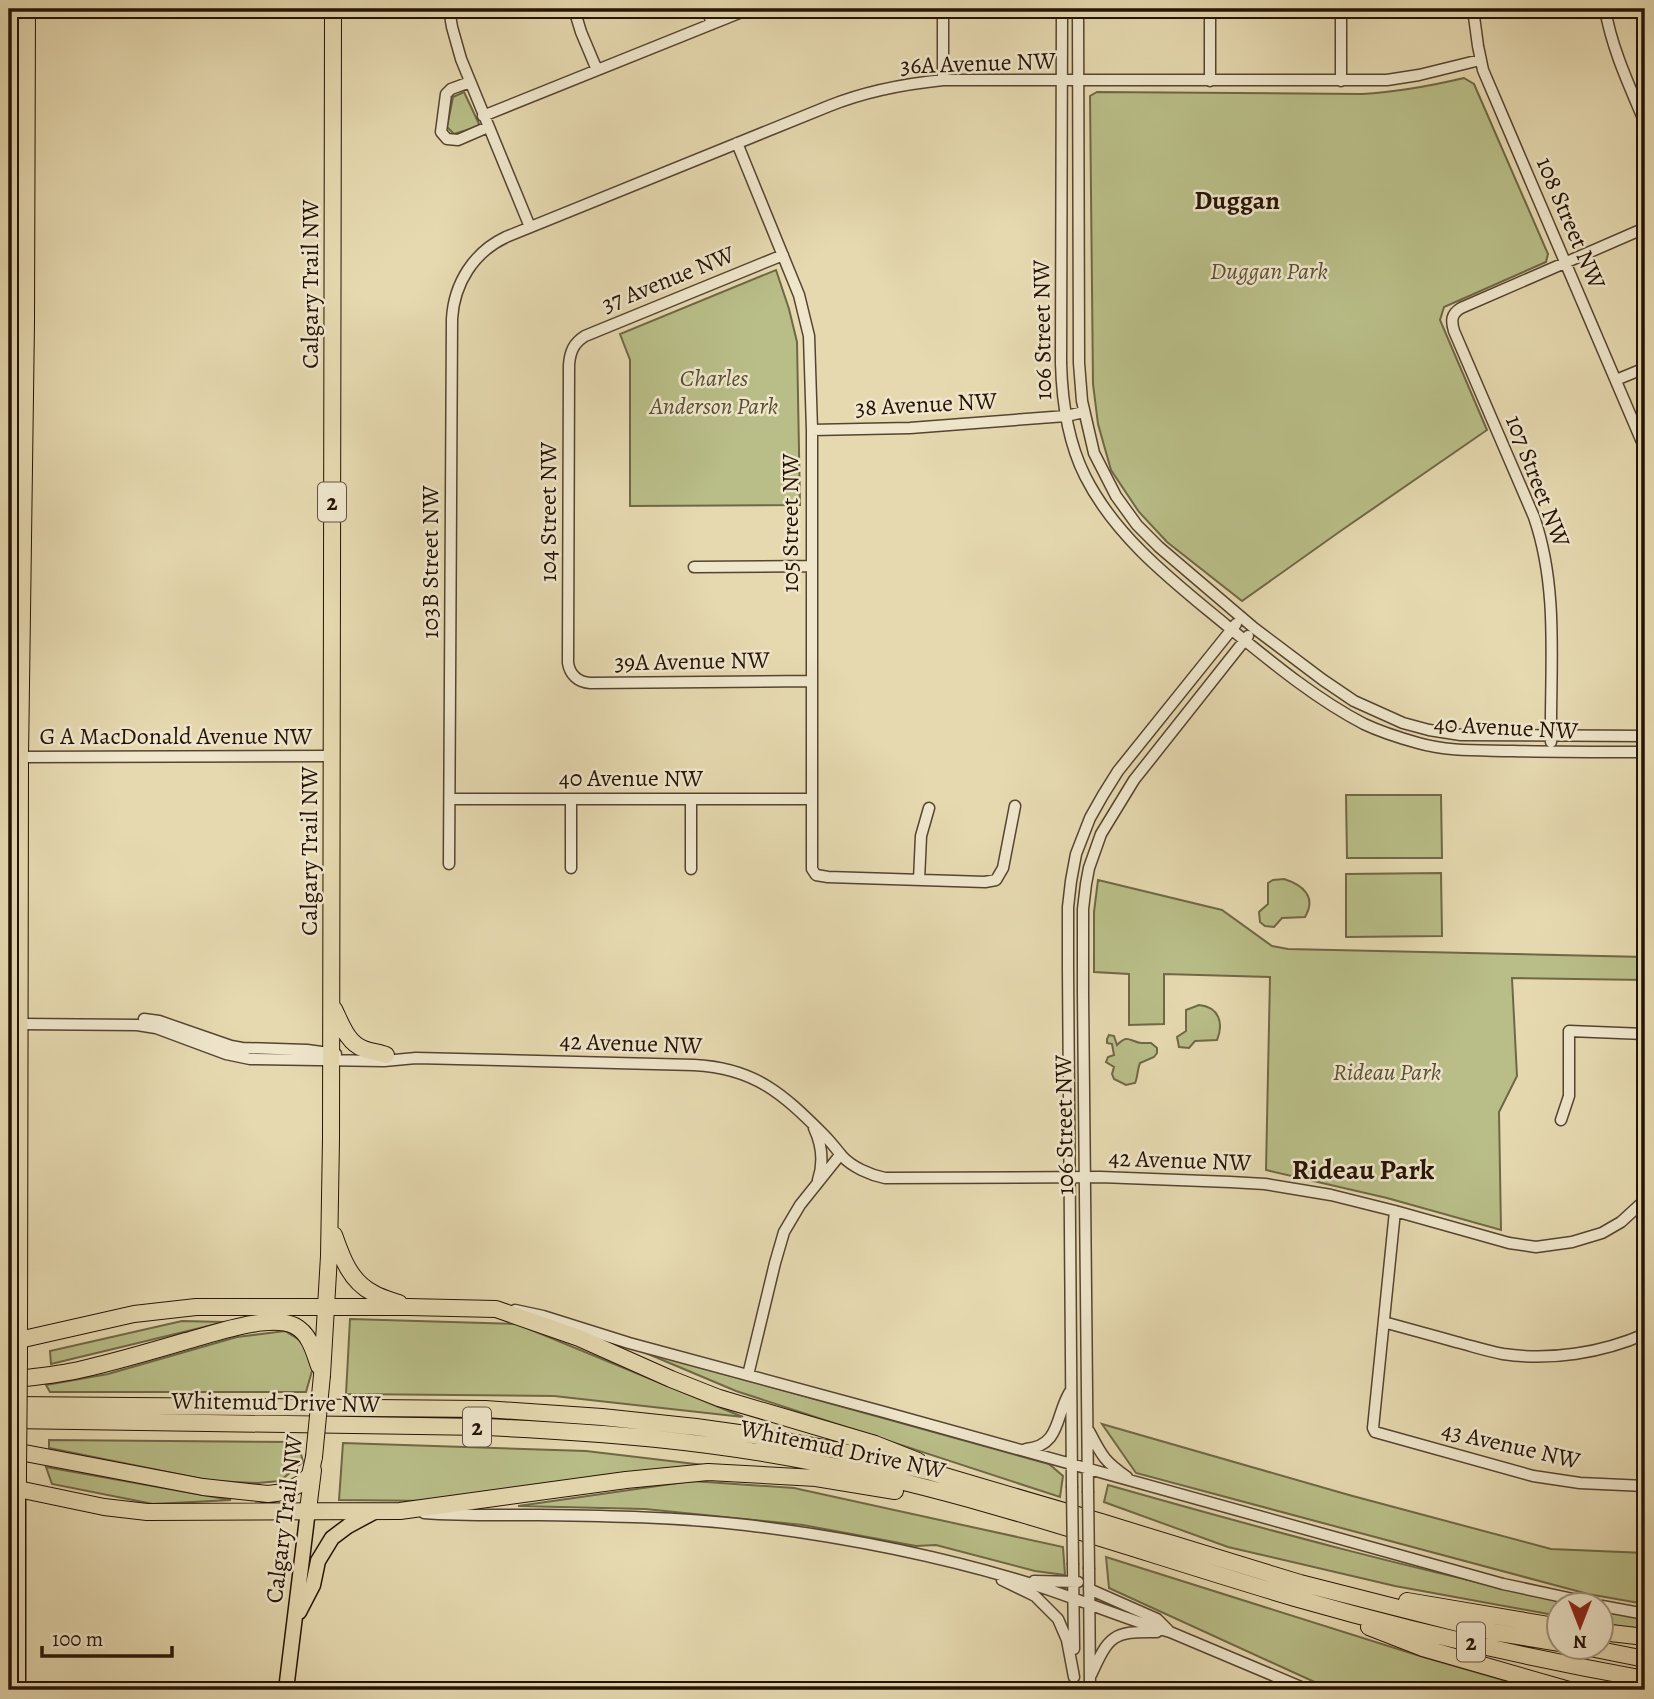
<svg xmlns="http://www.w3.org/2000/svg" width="1654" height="1699" viewBox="0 0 1654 1699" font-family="Alegreya,serif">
  <rect width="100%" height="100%" fill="#e6d9b0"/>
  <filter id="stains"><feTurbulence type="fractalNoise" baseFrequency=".00286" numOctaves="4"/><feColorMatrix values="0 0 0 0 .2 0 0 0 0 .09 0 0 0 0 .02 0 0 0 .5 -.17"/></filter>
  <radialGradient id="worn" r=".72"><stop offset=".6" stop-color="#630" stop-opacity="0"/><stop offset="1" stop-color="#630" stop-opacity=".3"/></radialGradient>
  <path fill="#b9be88" stroke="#6f6846" stroke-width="2" d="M1464,78L1474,84L1548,254L1546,262L1444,307L1440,320L1487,430L1342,530L1242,601L1167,542L1139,512L1111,470L1098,424L1093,384L1090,96L1097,92L1362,94C1397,92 1430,86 1464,78Z
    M464,92L480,126L454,134L447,127L453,97Z
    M776,270L789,309L797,342L800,505L630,506V360L620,334Z
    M1346,795H1441L1442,858H1347Z
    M1441,873L1442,936L1346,937V874Z
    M1284,879C1303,885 1317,897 1305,917L1282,918L1274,927L1265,926L1260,922L1259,912L1268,904V883L1273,880Z
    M1098,880L1222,910L1272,946L1288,949L1645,957V980L1512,978L1517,1076L1499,1112L1501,1230L1387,1198L1266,1170L1270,977L1164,974V1024L1129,1025V974L1094,972V912Z
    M1199,1005C1219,1007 1224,1023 1217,1040L1195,1041L1189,1048L1179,1047L1177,1037L1186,1031V1010Z
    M1109,1035L1114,1036L1117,1045C1128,1034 1129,1041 1141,1043C1144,1043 1148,1043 1151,1043L1157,1048V1053L1154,1057L1140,1063C1137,1070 1138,1077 1135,1083L1126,1085L1114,1079L1112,1074L1114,1067L1106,1062L1108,1057L1114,1055L1112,1044L1107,1043V1039Z
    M350,1319L517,1324L743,1417L554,1396L346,1394Z
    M182,1321L225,1322L51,1364L50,1351Z
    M285,1331L301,1341L314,1364L306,1392H50L46,1385L108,1374L237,1337Z
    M641,1351L1049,1464L1063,1476L1060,1497L736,1391Z
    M1102,1424L1349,1495L1551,1549L1645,1553V1604L1588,1594L1136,1473Z
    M49,1440L298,1442L303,1462L280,1481L258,1483L212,1481L49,1448Z
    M343,1443L586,1451L704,1465L433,1501L339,1500Z
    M46,1467L231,1500L153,1504L52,1484Z
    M692,1481L794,1488L1063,1547L1065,1575L1035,1571L936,1545L916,1546L803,1525L645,1509L518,1506Z
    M1108,1485C1263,1529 1418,1571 1576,1604H1560L1559,1616L1395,1586L1228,1547L1104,1502Z
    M1106,1557L1420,1656L1537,1690H1332L1109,1588Z
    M1602,1610L1645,1619V1628H1627L1602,1623Z"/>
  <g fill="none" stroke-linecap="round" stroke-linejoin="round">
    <defs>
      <path id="minor" d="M449,9L452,27L461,59L530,227
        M574,9L581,32L597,70
        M707,9L712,24
        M1062,9L1061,363C1062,401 1068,442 1085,476C1116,538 1174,582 1226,625C1269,660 1314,698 1364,724C1381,732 1400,738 1418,743C1449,752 1481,750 1513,751C1557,752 1601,752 1645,752
        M1078,9L1079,363L1082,401L1094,453L1116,496L1137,525L1159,547L1254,628L1323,680L1354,701L1403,723L1429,730L1461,735L1645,736
        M1210,9V81
        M1341,9V81
        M1473,9L1478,46L1483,70L1645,449
        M1605,9C1612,49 1629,85 1645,123
        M943,80V9
        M470,82L451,89L446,94L441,132L447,139L458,140L488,127
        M483,116L749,9
        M737,143L799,295L809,336L812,430V869L816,875L828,877L985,882L996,880L1003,868L1015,806
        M783,255L585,336C574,343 570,351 569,365L568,663C570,675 578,682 590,683L812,681
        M1616,380L1645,368
        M812,430L910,428L1066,416L1084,412
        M9,445L25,442
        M694,567L811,566
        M1551,742C1550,667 1559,589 1534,517L1454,331C1451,321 1451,314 1461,308L1645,228
        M20,757L332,756
        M450,799H812
        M691,799V869
        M449,864L452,319C454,283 474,252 506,237L829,106C866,91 904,84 943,80H1387L1419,75L1480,60
        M571,868V799
        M919,880L921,836L929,808
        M144,1019L159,1021L231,1046L242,1048L307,1050L336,1054
        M20,1024L137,1025L156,1028L226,1054L250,1059L384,1061L416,1058L694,1065C755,1068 783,1094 824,1135C831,1142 836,1149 842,1156C852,1167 870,1175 885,1178L1100,1177L1230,1182L1265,1184L1331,1195L1395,1211L1509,1243L1536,1247L1572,1242L1602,1233L1621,1222L1645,1200
        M1561,1120L1569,1096V1031L1645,1034
        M814,1128C822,1145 824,1162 818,1180
        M1395,1211L1373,1428L1375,1432L1533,1476L1580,1483L1645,1486
        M515,1310L543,1316L629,1343L884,1412L1503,1584L1596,1604
        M1384,1322C1408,1329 1432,1335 1456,1342C1472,1346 1487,1351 1503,1354C1550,1361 1602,1353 1645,1334
        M748,1375L775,1263L784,1232L800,1205L840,1155
        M1089,1431C1102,1456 1104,1461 1127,1477
        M1026,1449C1062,1446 1055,1413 1071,1390
        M1072,1486L1068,969V907L1071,881L1076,854L1090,818L1103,795L1118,771L1236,624
        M1088,1491L1083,994V909L1086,884L1089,868L1101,834L1134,780L1248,636
        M424,1513C462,1516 501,1515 540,1515C609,1516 677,1517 746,1525C837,1536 927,1553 1015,1579C1068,1594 1118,1617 1170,1632L1308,1690
        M1073,1565L1074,1649
        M1089,1569L1090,1690
        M1002,1580L1035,1596L1058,1619L1067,1640L1074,1677
        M1034,1581L1078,1582
        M1089,1589L1157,1619L1168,1630
        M1602,1606L1645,1614
        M1091,1675C1109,1636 1112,1631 1157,1632"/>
      <path id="major" d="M9,1487L18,1489V1690
        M299,1612L313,1585L318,1561L332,1538L348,1526L374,1512
        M286,1690L308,1510"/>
      <path id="highway" d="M334,1009C341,1023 347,1043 364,1049C371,1052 379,1052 386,1055
        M334,1235C342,1258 350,1281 373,1293C381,1298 390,1300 399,1303
        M19,1340L134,1314L196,1307H408L496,1309L579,1338L671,1379L719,1398L875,1444L918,1461
        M19,1359L20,757L26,322L27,9
        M322,1375L329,1256L331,1139L333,9
        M9,1380C33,1377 58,1375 83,1369C118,1361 152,1351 186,1341C213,1334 270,1313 295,1326C310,1334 314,1352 319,1366
        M9,1405L485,1409L602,1417L696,1427L753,1435L835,1450L931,1472L1101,1522L1300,1583L1493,1632L1560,1643
        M9,1420L484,1427C598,1432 711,1441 823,1464C984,1496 1139,1552 1295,1598C1410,1631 1528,1658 1645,1679
        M9,1450L203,1487L268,1494L284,1492L302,1483L310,1475L314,1457
        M18,1471V1489L104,1507L147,1512L400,1511L626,1480L708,1472L816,1478L895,1491
        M308,1510L313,1470
        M1407,1601L1560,1627
        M1369,1627L1423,1648L1569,1690
        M1602,1632L1645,1637
        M1580,1646L1645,1659"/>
    </defs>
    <use href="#minor" stroke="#554430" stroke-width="13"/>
    <use href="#major" stroke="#251305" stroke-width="17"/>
    <use href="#highway" stroke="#251305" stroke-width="18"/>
    <use href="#minor" stroke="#efe6cc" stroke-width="10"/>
    <use href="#major" stroke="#e6d9b0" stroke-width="14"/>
    <use href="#highway" stroke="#e6d9b0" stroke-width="16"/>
    <defs>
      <path id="minor-bridge" d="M1072,1486L1073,1565
        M1088,1491L1089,1569"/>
      <path id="highway-bridge" d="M314,1457L322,1375
        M18,1471L19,1359"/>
    </defs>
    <use href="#minor-bridge" stroke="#554430" stroke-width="13" stroke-linecap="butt"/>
    <use href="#highway-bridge" stroke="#251305" stroke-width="18" stroke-linecap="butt"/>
    <use href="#minor-bridge" stroke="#efe6cc" stroke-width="10"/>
    <use href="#highway-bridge" stroke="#e6d9b0" stroke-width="16"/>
  </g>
  <g text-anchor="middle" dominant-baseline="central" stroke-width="5" stroke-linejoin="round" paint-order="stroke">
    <g fill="#efe6cc" stroke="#625241" stroke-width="2">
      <rect x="318" y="482.5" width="28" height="39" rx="5"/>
      <rect x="463" y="1407.5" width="28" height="39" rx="5"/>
      <rect x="1457" y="1622.5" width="28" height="39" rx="5"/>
    </g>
    <g font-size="23" font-weight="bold" fill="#251305">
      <text x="332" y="502">2</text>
      <text x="477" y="1427">2</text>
      <text x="1471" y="1642">2</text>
    </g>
    <g font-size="24" fill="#251305" stroke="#efe6cc">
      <text transform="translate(978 63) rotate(-2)">36A Avenue NW</text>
      <text transform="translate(1571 223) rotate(67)">108 Street NW</text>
      <text transform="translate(668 279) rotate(-22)">37 Avenue NW</text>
      <text transform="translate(310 284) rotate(-90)">Calgary Trail NW</text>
      <text transform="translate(1042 330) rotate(-91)">106 Street NW</text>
      <text transform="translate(926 404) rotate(-3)">38 Avenue NW</text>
      <text transform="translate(1538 481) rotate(69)">107 Street NW</text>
      <text transform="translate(548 512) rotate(-90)">104 Street NW</text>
      <text transform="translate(790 523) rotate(-90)">105 Street NW</text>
      <text transform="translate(430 562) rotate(-90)">103B Street NW</text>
      <text transform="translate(692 661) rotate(-1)">39A Avenue NW</text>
      <text transform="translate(1506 727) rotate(3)">40 Avenue NW</text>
      <text x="176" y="736">G A MacDonald Avenue NW</text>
      <text x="631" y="778">40 Avenue NW</text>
      <text transform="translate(309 851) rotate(-90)">Calgary Trail NW</text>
      <text transform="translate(631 1043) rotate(2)">42 Avenue NW</text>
      <text transform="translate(1064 1125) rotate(-91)">106 Street NW</text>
      <text transform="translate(1180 1160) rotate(2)">42 Avenue NW</text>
      <text transform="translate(276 1402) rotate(1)">Whitemud Drive NW</text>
      <text transform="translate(1511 1445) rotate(13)">43 Avenue NW</text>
      <text transform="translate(843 1449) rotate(12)">Whitemud Drive NW</text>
      <text transform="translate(284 1519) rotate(-83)">Calgary Trail NW</text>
    </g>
    <g font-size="24" font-style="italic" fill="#594f33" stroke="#efe6cc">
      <text x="1269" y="271">Duggan Park</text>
      <text x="714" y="378">Charles<tspan x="714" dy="28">Anderson Park</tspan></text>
      <text x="1387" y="1072">Rideau Park</text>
    </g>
    <g font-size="26" font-weight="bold" fill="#251305" stroke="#efe6cc">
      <text x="1237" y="200">Duggan</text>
    </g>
    <g font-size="28" font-weight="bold" fill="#251305" stroke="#efe6cc">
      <text x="1363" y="1170">Rideau Park</text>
    </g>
  </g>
  <rect width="1654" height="1699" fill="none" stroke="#e6d9b0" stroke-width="35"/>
  <rect x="10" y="10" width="1633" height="1678" fill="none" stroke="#251305" stroke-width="3.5"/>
  <rect x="18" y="18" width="1619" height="1664" fill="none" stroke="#251305" stroke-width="2"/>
  <g transform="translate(1580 1626) rotate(180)"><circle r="33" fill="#efe6cc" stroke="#9e927c" stroke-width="2"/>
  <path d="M0-5L12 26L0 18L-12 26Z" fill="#8f2418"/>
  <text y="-10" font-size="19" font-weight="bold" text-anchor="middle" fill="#251305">N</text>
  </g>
  <path d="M42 1646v10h130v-10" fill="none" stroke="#251305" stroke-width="3.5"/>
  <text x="52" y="1646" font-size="21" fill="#251305" stroke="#efe6cc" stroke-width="5" paint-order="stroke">100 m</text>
  <rect width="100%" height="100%" filter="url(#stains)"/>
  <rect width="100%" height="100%" fill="url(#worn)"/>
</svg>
